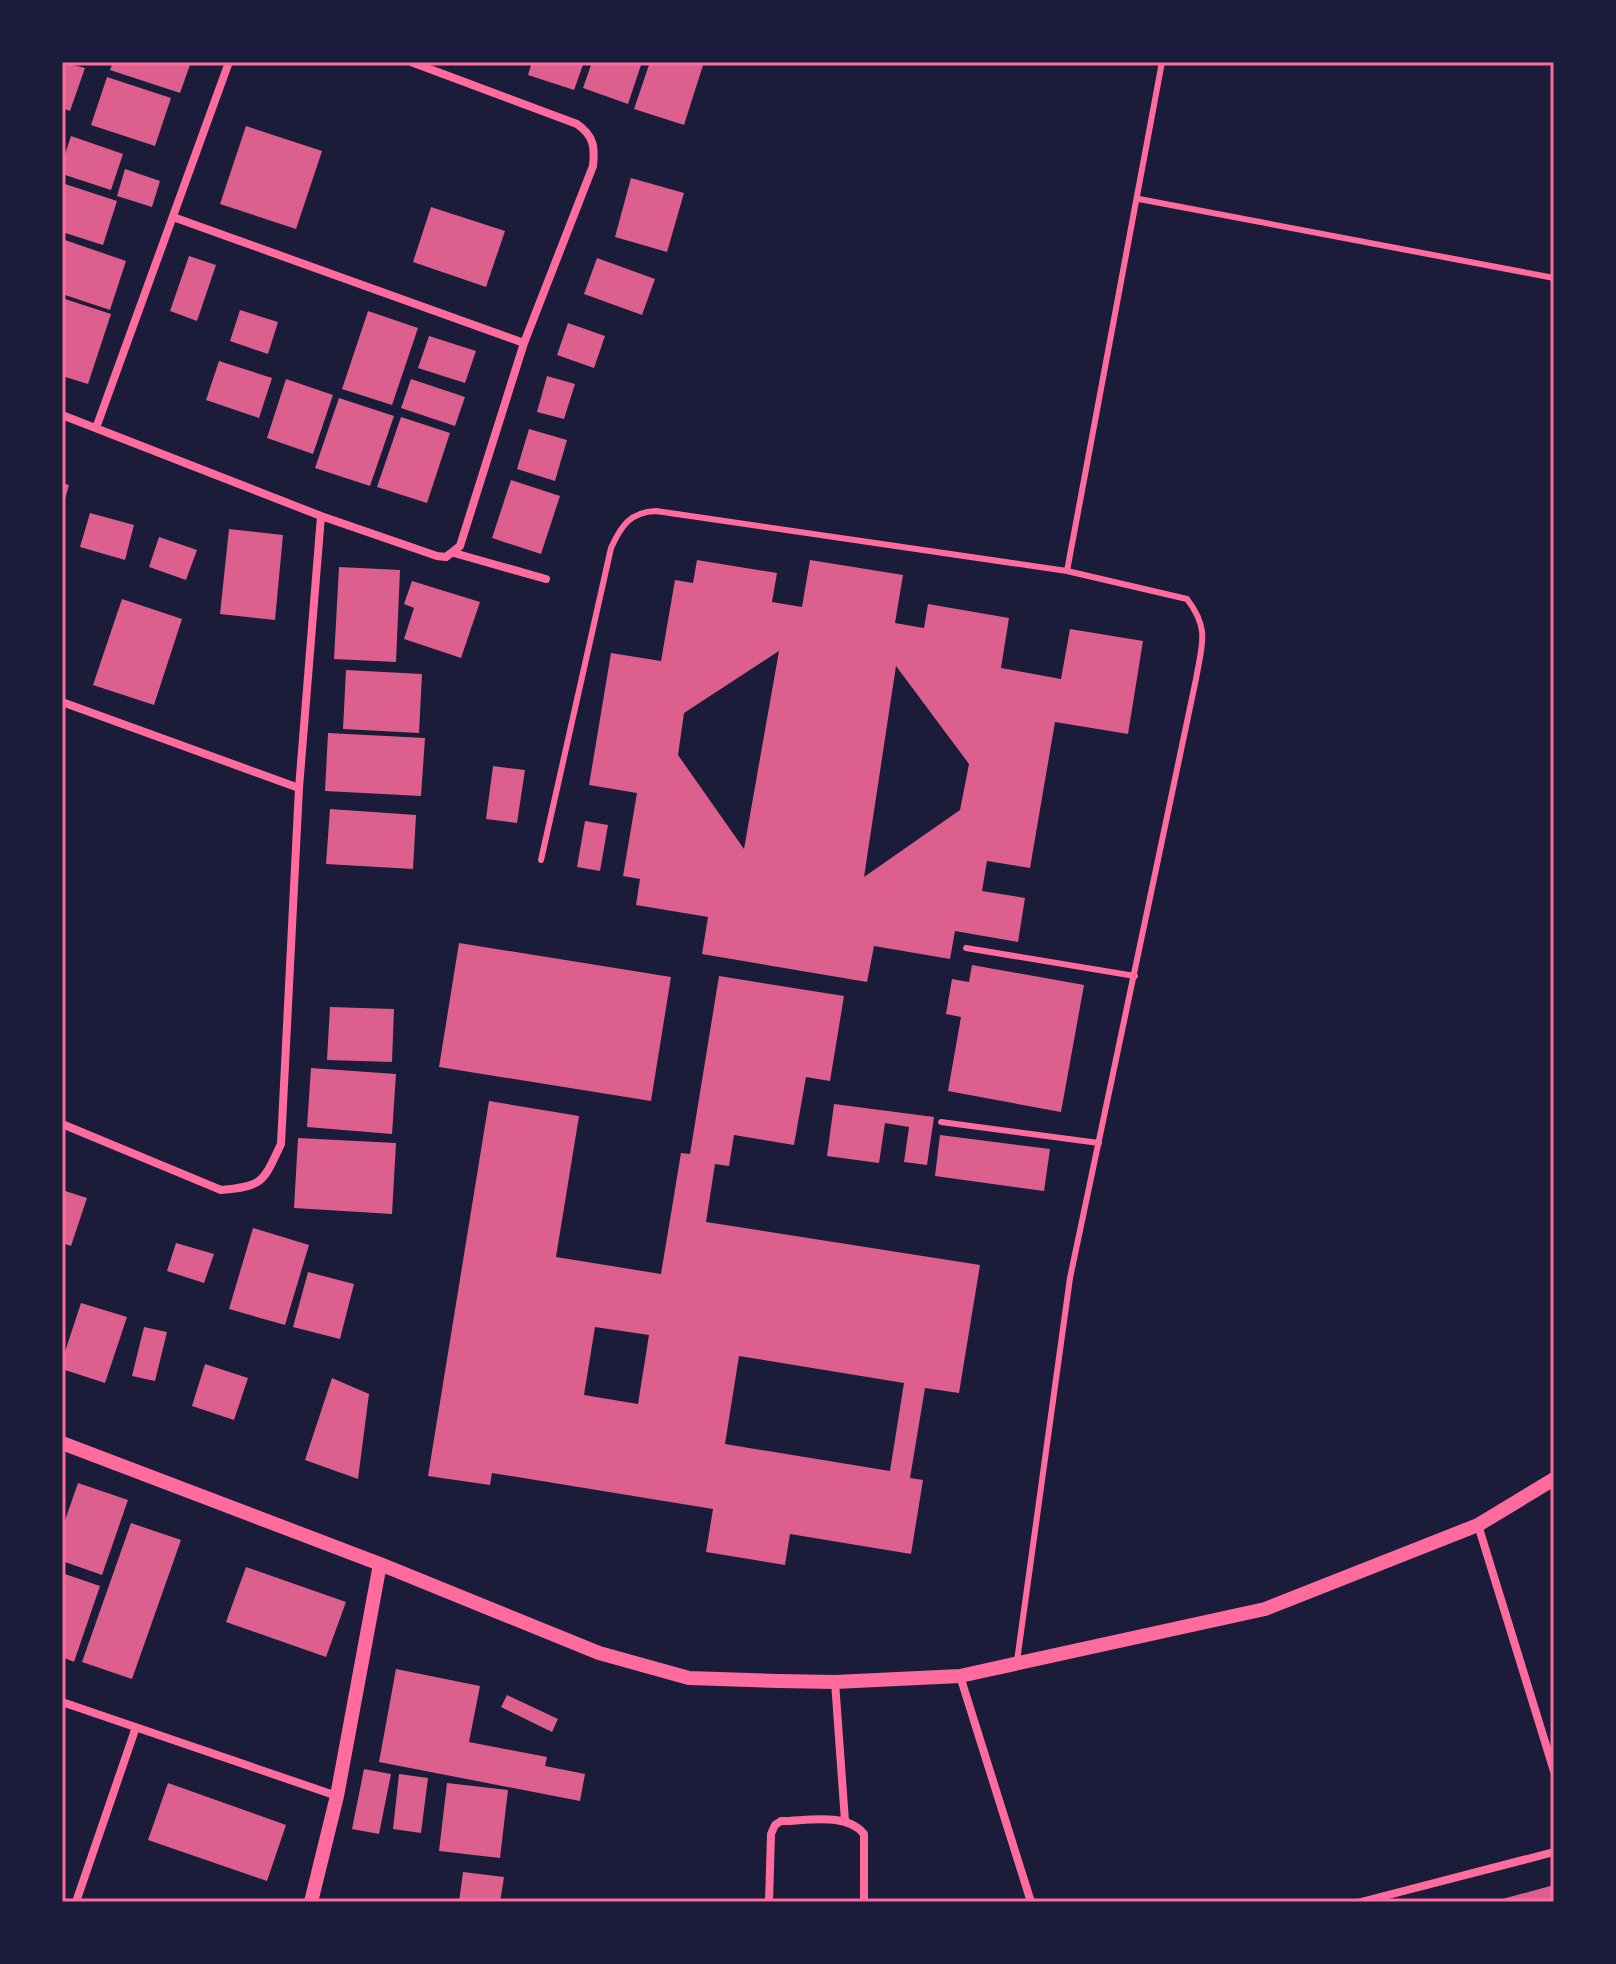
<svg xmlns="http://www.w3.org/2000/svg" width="1616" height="1964" viewBox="0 0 1616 1964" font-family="'Space Grotesk',sans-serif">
  <rect width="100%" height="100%" fill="#1b1b3a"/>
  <path fill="#dd5f8e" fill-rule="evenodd" d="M62,62L85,68L70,111L62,108Z
    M113,62H191L180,93L110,70Z
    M532,62H584L574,90L528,75Z
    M592,62H642L628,104L583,88Z
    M650,62H704L684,125L634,109Z
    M107,77L171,98L155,146L91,125Z
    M246,126L322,151L296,229L220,204Z
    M71,136L123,154L111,190L62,174V163Z
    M125,169L160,181L152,207L117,196Z
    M631,178L684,193L667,252L615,237Z
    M62,183L117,201L103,245L62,232Z
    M431,207L505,231L486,287L413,262Z
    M62,239L126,261L110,310L62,294Z
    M189,256L216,265L197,321L170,311Z
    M597,258L655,279L642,315L584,294Z
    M62,298L111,314L88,384L62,376Z
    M240,310L278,322L268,354L230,341Z
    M368,311L418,328L392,405L342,389Z
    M568,323L605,336L594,368L557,355Z
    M429,336L476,351L465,383L418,368Z
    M219,361L272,378L259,418L206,400Z
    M547,376L575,384L564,419L537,412Z
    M286,379L333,395L313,454L267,438Z
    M411,379L465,397L455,426L401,408Z
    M339,398L394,416L370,486L315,468Z
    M401,417L450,433L427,503L377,487Z
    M529,429L567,440L555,481L517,469Z
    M511,480L560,496L541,554L492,538Z
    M62,483L69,485L63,506H62Z
    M90,513L134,525L125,560L80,547Z
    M229,529L283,535L275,620L220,614Z
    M159,537L197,550L186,580L149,567Z
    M697,560L777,573L772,602L802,607L810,560L903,575L895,623L924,628L928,604L1009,618L1001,668L1061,679L1070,629L1143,641L1128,734L1055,722L1030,868L987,861L982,891L1025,898L1018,942L955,931L950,959L874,946L867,982L702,954L708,917L636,905L640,879L623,876L637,793L589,785L611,653L661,661L675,580L693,583ZM779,651L744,849L678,755L684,713ZM896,666L969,764L960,810L864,877Z
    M339,567L400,570L396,662L334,659Z
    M412,581L480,602L461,658L404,639L414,608L404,604Z
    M122,599L182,619L154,705L93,685Z
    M346,670L422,674L419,733L343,729Z
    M328,733L425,738L421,796L325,791Z
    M493,766L525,770L517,823L486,819Z
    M330,809L416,815L413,869L326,864Z
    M585,821L608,825L600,871L577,867Z
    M459,943L671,977L651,1101L439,1067Z
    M972,965L1084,985L1061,1112L948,1091L961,1017L946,1014L952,979L969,982Z
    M719,976L844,996L830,1081L806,1077L794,1145L734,1135L729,1166L715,1164L706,1222L980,1265L959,1393L925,1388L910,1478L923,1480L911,1554L790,1534L785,1565L706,1552L713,1509L492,1473L490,1485L428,1476L489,1101L579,1116L556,1257L661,1274L681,1153L690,1154ZM595,1327L649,1335L638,1404L584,1395ZM739,1356L904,1383L890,1471L725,1444Z
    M330,1007L394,1009L392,1062L327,1060Z
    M311,1068L396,1074L392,1134L307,1127Z
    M834,1104L934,1117L927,1165L904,1162L909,1127L885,1123L879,1163L827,1156Z
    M940,1135L1050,1149L1044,1191L935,1176Z
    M298,1138L396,1143L392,1214L294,1208Z
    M62,1190L87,1198L71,1246L62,1243Z
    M253,1228L309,1245L285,1325L229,1309Z
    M176,1243L214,1254L204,1283L167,1271Z
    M308,1272L354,1284L340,1339L293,1327Z
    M81,1303L127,1317L105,1383L62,1369V1361Z
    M144,1327L167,1332L155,1381L132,1376Z
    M205,1364L248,1378L234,1420L192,1406Z
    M332,1378L369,1394L358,1479L305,1460Z
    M78,1483L128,1500L102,1575L62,1561V1529Z
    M131,1523L181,1540L132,1679L82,1662Z
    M246,1567L346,1602L326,1657L226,1622Z
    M62,1573L100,1586L74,1662L62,1657Z
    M396,1669L480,1686L469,1742L547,1757L545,1766L585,1774L580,1801L379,1762Z
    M507,1695L558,1719L552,1732L501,1707Z
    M364,1769L391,1774L379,1834L352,1829Z
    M399,1774L428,1778L421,1833L393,1829Z
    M168,1783L286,1825L267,1881L148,1840Z
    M447,1783L508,1790L500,1858L439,1851Z
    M463,1872L504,1877L500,1902H459Z
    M1554,1885V1902H1495V1901Z"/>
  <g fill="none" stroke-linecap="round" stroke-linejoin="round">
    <path stroke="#ff6b9d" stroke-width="6" d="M1139,199L1554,278
      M1067,571L1162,62
      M541,860L611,548C621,526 630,512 656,511L1067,571L1187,599C1210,629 1202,644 1196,679L1070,1278L1017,1661
      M966,948L1135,976
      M941,1122L1099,1143"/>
    <path stroke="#ff6b9d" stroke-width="8" d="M173,217L524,343
      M62,415L321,516L437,556L446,557L460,546L524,343L593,166C595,147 594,136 577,124L411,62
      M96,428L229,62
      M454,553L546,579
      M62,702L299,788
      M62,1124L221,1190C264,1186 263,1182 281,1144L299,788L321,516
      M1478,1525L1554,1771
      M960,1676L1031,1902
      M835,1682L845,1821
      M62,1702L337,1796
      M76,1902L136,1727
      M769,1902L771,1834L775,1825L781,1821C807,1821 847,1812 864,1834V1902
      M1361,1902L1554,1852"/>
    <path stroke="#ff6b9d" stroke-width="14" d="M62,1443L380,1564L599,1653L689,1678L778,1681L835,1682L960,1676L1265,1609L1478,1525L1554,1479
      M311,1902L337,1796L380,1564"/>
  </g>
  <rect width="1616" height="1964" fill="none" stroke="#1b1b3a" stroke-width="128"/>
  <rect x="64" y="64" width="1488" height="1836" fill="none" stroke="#ff6b9d" stroke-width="3"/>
</svg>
